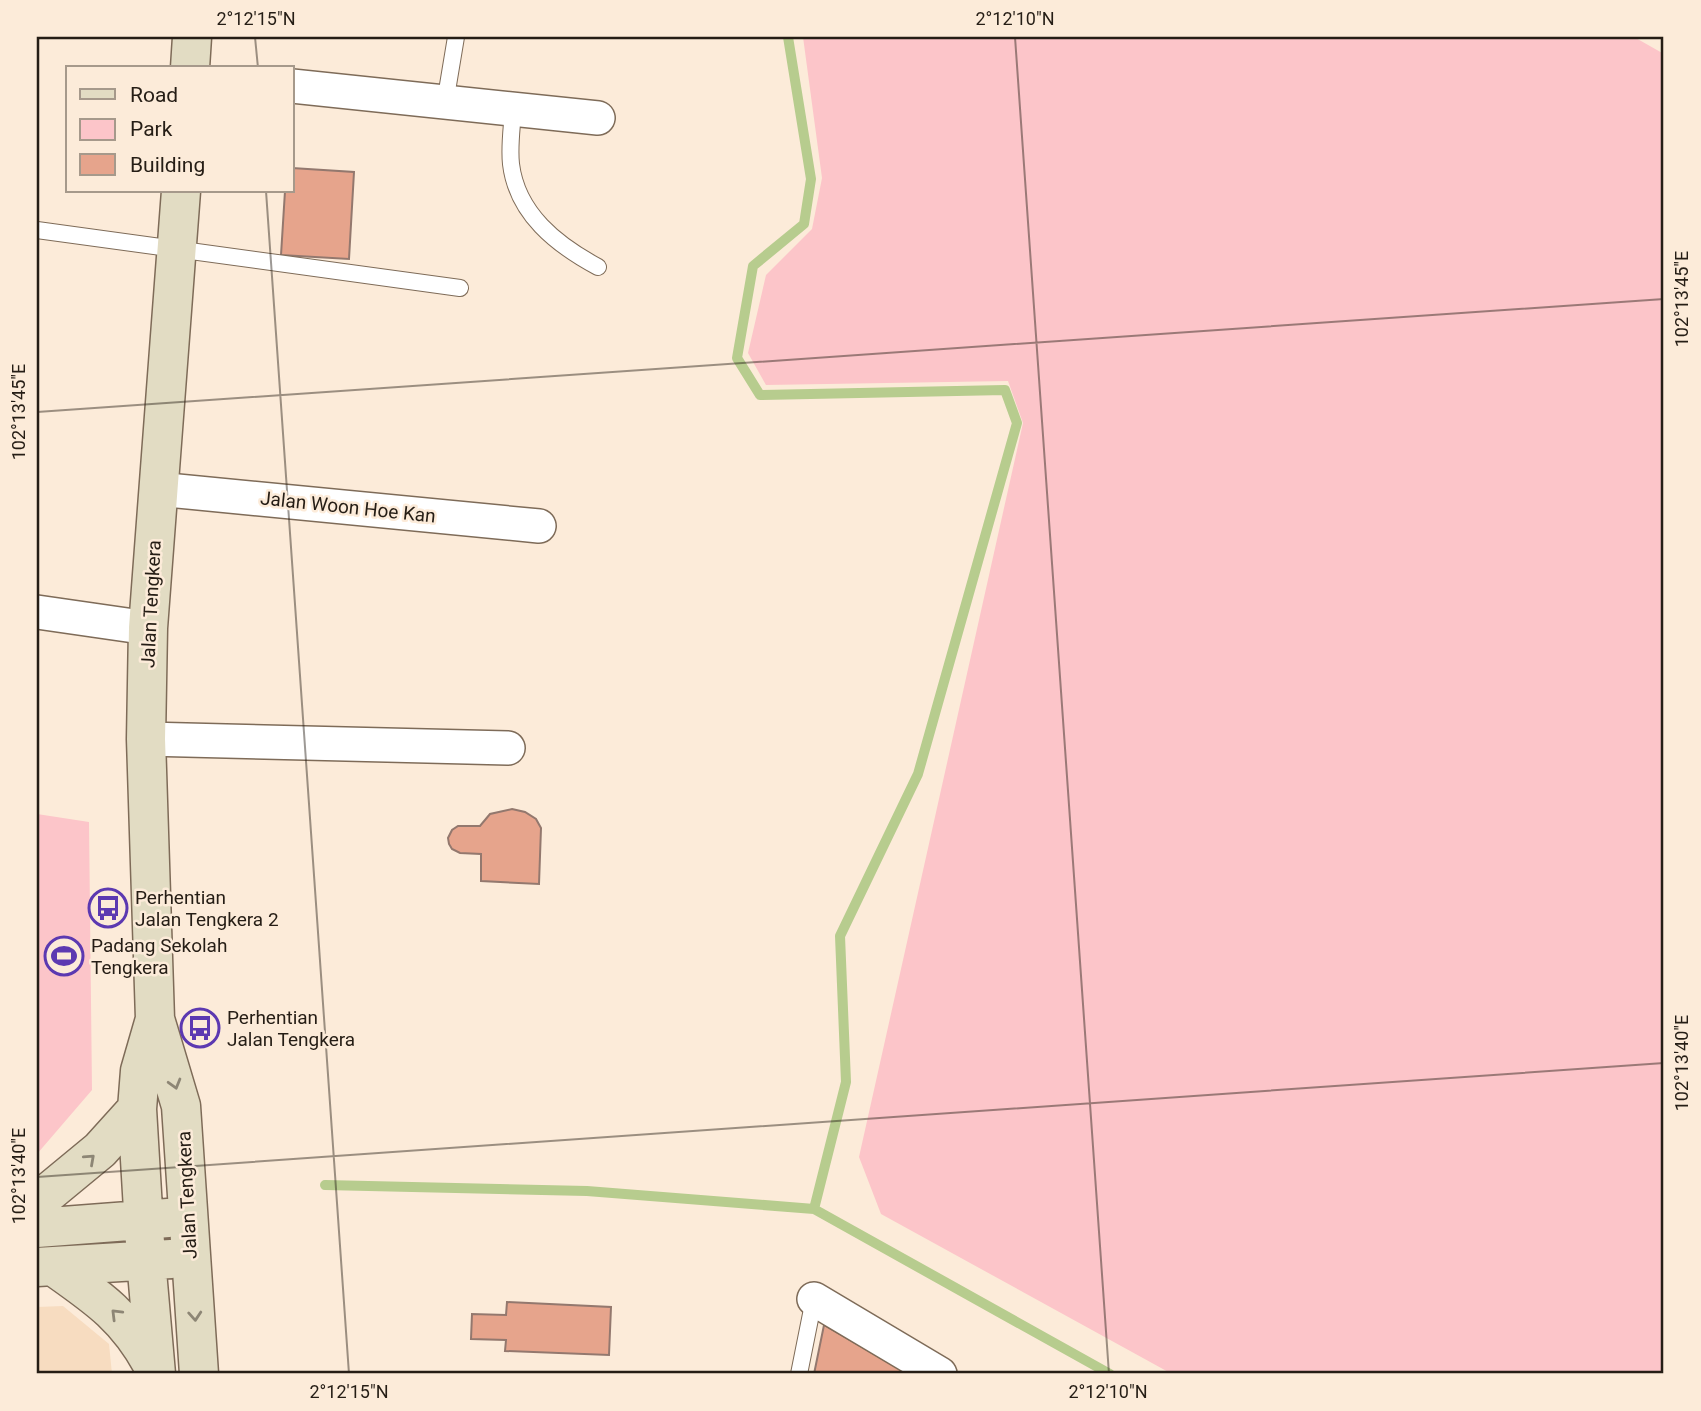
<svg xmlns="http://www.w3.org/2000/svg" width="1701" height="1411" viewBox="0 0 1701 1411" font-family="Roboto,sans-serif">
  <rect width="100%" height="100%" fill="#fcebd9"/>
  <path fill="#f7dcc0" d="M63,1306L109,1344L112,1374H37V1307Z"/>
  <path fill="#fcc5c9" d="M803,37H1634L1664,54V1374H1172L881,1214L859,1157L1023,423L1008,381L766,385L748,353L766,275L812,229L822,178Z
    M37,814L89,822L92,1090L37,1154Z"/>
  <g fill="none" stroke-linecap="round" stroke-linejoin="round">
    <path stroke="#b7cc8e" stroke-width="10" d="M788,37L811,179L804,224L753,266L737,358L760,395L1005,390L1017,423L918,774L840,936L846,1082L814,1209
      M325,1185L587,1191L814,1209L1110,1374"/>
  </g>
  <path fill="#e6a48c" stroke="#93786e" stroke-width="2" d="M292,168L354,172L349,259L281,255L285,191H292Z
    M512,809L525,812L536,819L541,828L539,884L481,881V854L460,853L452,849L449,844L448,838L452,830L458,826H480L490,814Z
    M507,1302L611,1307L609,1355L505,1351L506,1340L471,1339L472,1314L506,1315Z
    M824,1325L908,1374H814Z"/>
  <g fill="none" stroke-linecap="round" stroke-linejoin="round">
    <defs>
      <path id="lane" d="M445,103L456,37
        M513,110C512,128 509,146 511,164C517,214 557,245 598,267
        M37,230L460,288
        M799,1374L814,1299"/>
      <path id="street" d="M292,86L598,118
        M157,489L539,526
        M37,612L148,628
        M146,739L508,748
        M814,1299L940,1374"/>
      <path id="secondary" d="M190,68L192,37
        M181,191L148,628L146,739L155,1019L181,1106L199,1374
        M155,1019L140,1071L137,1109L146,1260L156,1374
        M37,1202L100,1150L137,1109
        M37,1228L168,1218
        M53,1266C97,1297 126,1316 152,1364
        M37,1267L171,1259"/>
    </defs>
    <use href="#lane" stroke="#7e6b58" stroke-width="18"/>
    <use href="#street" stroke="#7e6b58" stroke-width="36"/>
    <use href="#secondary" stroke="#7e6b58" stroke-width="41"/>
    <use href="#lane" stroke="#fff" stroke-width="16"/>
    <use href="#street" stroke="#fff" stroke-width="33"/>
    <use href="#secondary" stroke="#e2dcc3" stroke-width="38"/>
  </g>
  <defs><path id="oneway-chevron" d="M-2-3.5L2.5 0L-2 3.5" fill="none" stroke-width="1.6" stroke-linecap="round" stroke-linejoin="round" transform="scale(1.75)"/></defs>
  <g stroke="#8d8675">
    <use href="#oneway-chevron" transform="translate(175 1084) rotate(74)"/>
    <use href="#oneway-chevron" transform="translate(90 1159) rotate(-42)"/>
    <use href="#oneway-chevron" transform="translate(116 1314) rotate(-135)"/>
    <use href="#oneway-chevron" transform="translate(195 1316) rotate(86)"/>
  </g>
  <path fill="none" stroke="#251d15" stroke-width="2" stroke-opacity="0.45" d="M255,37L258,68M1015,37L1109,1374M266,191L349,1374M37,412L1664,299M37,1177L1664,1063"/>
  <defs>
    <symbol id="bus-ring" viewBox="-11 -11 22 22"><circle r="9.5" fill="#fcebd9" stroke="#5c39b1" stroke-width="1.5"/><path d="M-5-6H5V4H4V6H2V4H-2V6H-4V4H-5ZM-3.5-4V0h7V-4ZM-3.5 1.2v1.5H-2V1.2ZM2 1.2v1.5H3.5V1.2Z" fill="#5c39b1"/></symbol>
    <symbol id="stadium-ring" viewBox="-11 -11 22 22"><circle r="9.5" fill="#fcebd9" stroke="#5c39b1" stroke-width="1.5"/><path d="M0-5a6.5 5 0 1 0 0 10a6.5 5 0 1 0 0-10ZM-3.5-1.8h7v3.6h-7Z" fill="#5c39b1"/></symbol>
  </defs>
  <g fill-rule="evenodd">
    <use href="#bus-ring" x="86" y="886" width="44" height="44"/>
    <use href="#stadium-ring" x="42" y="934" width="44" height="44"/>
    <use href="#bus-ring" x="178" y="1006" width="44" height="44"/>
  </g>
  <g text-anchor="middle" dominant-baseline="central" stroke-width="5" stroke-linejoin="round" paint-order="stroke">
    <g font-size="19" fill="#251d15" stroke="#fcebd9">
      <text transform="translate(348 507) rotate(6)">Jalan Woon Hoe Kan</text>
      <text transform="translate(151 604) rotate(-87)">Jalan Tengkera</text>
      <text transform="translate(187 1195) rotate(-93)">Jalan Tengkera</text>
    </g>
    <g font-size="19" fill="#251d15" stroke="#fcebd9" text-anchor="start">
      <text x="135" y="897">Perhentian<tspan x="135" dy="22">Jalan Tengkera 2</tspan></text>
      <text x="91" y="945">Padang Sekolah<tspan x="91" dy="22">Tengkera</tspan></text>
      <text x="227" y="1017">Perhentian<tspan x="227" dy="22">Jalan Tengkera</tspan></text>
    </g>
  </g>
  <rect width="1701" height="1411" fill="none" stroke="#fcebd9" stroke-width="77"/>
  <rect x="66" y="66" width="228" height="126" fill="#fcebd9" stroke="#a6998b" stroke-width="2"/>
  <rect x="80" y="89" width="35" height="10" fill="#e2dcc3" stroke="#a6998b" stroke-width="2"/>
  <text x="130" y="102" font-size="21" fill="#251d15">Road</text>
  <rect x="80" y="119" width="35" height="21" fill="#fcc5c9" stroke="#a6998b" stroke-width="2"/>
  <text x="130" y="136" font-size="21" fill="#251d15">Park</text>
  <rect x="80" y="154" width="35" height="21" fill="#e6a48c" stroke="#a6998b" stroke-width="2"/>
  <text x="130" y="172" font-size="21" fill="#251d15">Building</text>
  <rect x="38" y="38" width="1624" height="1334" fill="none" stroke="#251d15" stroke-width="2.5"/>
  <g font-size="18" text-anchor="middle" fill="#251d15">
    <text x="256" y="25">2°12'15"N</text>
    <text x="1015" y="25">2°12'10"N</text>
    <text transform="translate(1682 299) rotate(-90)" y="6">102°13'45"E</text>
    <text transform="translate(19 412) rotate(-90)" y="6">102°13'45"E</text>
    <text transform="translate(1682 1063) rotate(-90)" y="6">102°13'40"E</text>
    <text transform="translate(19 1176) rotate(-90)" y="6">102°13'40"E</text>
    <text x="349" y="1398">2°12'15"N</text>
    <text x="1108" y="1398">2°12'10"N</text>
  </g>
</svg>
